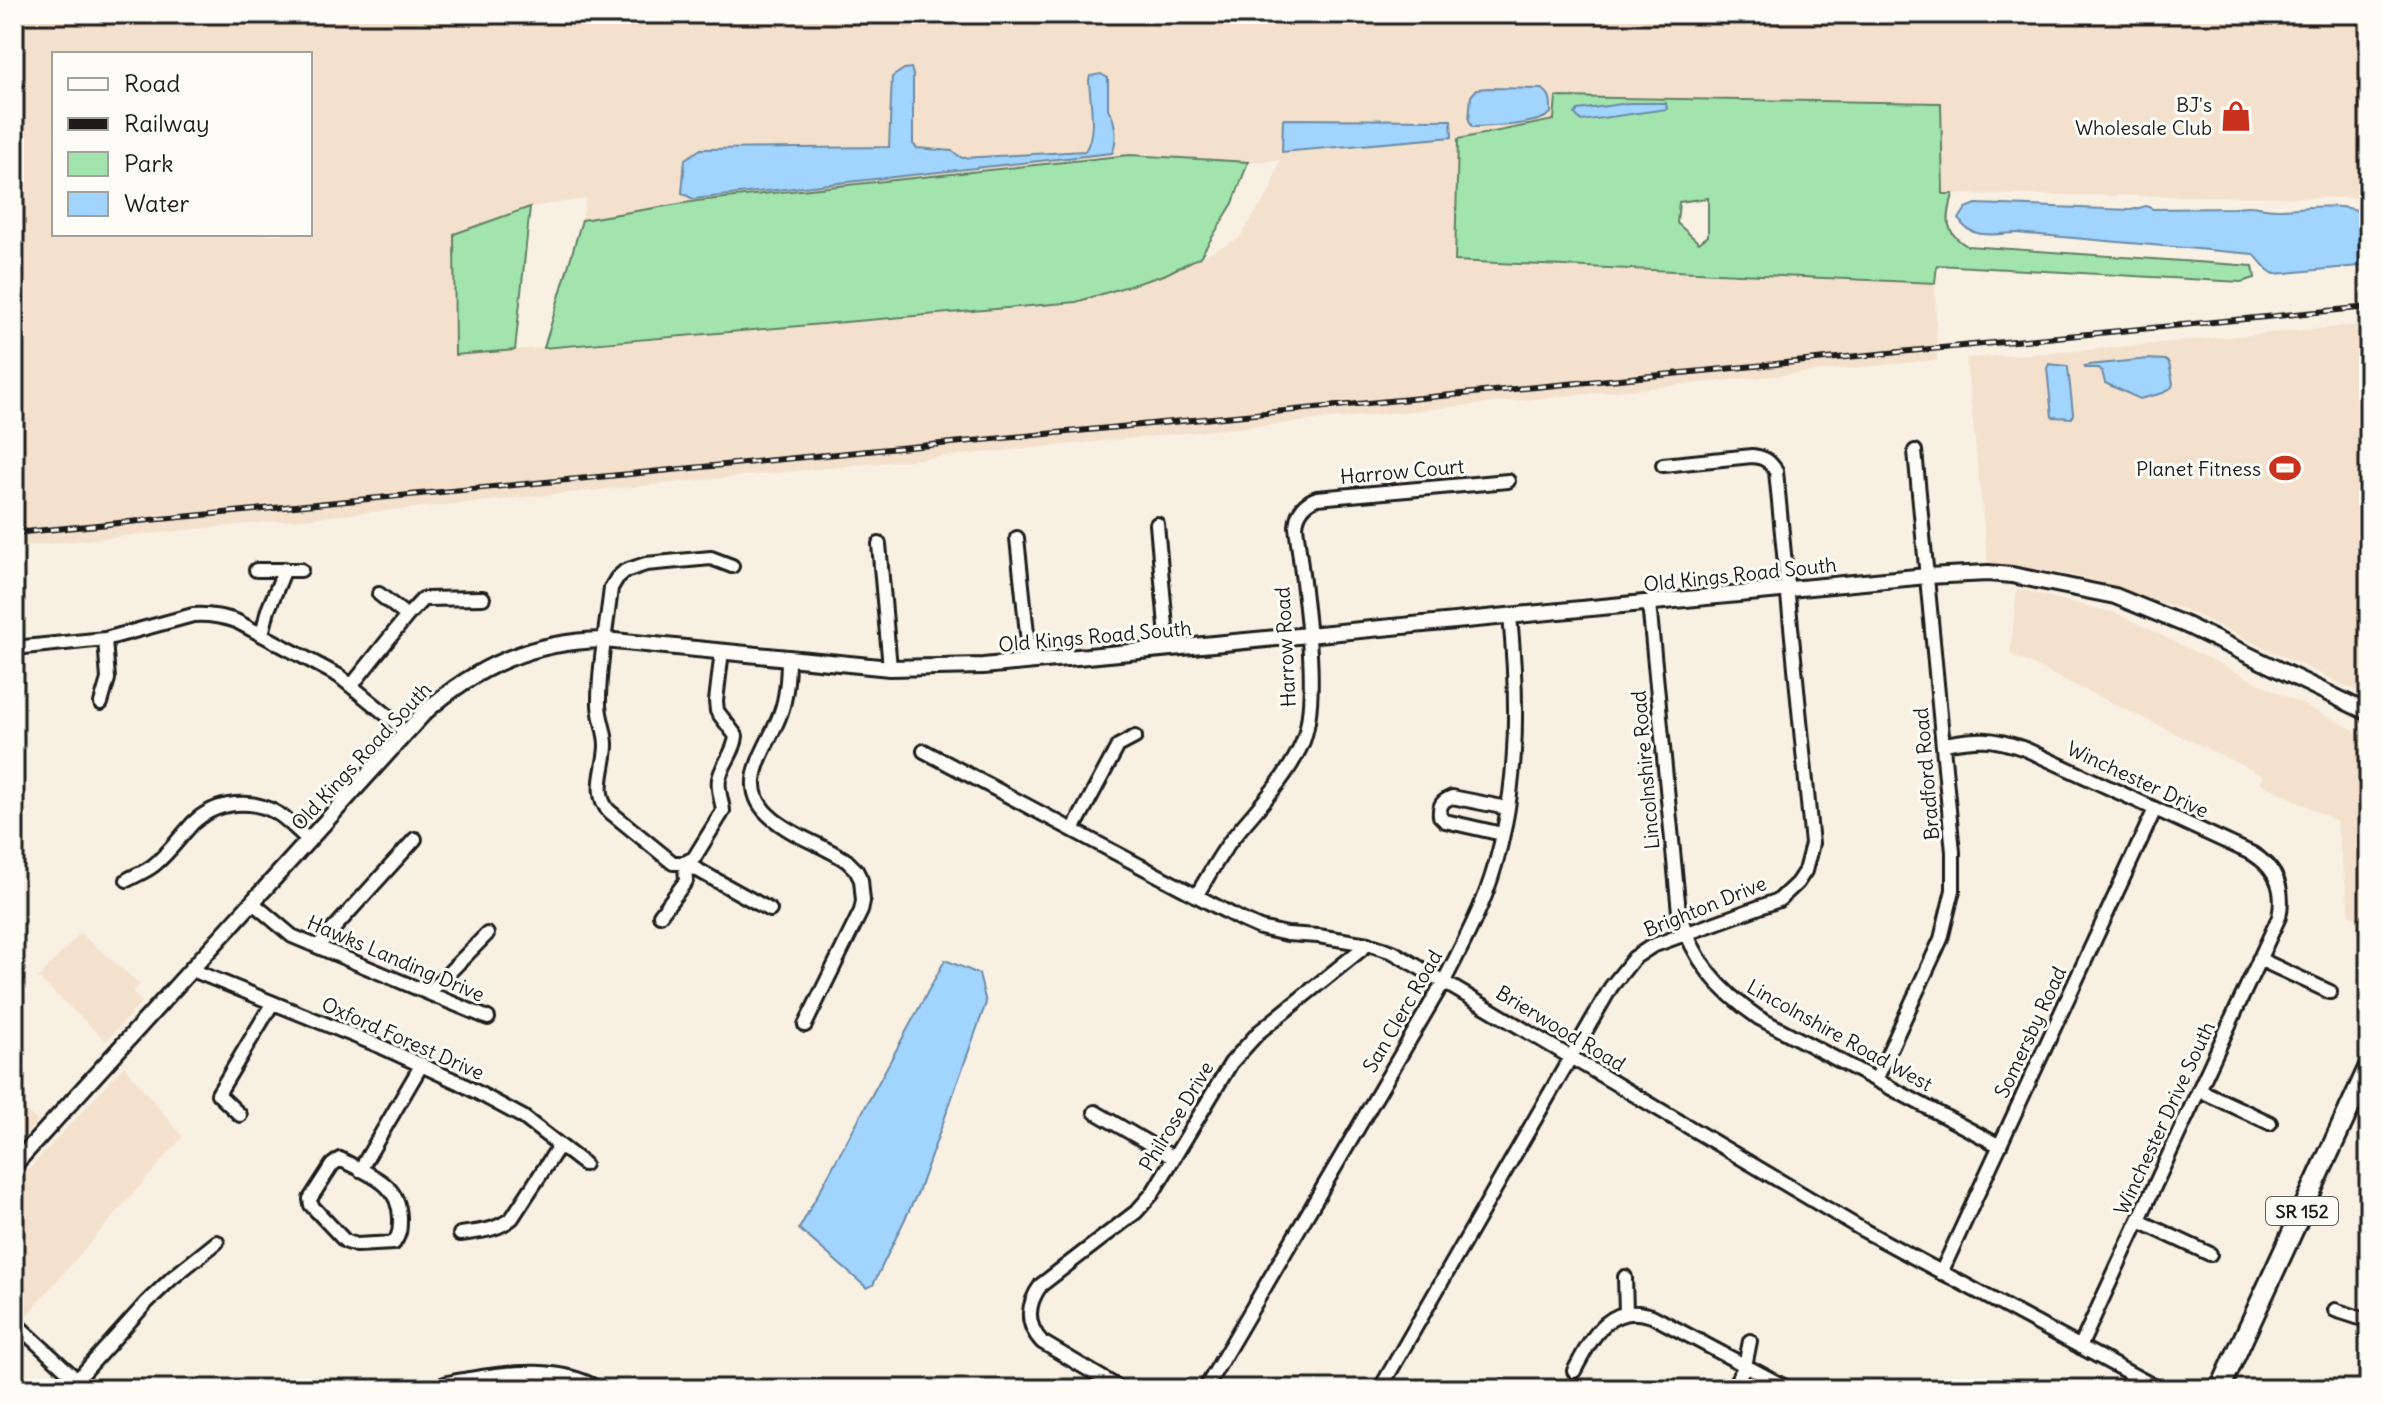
<svg xmlns="http://www.w3.org/2000/svg" width="2383" height="1403" viewBox="0 0 2383 1403" font-family="Delius,sans-serif">
  <rect width="100%" height="100%" fill="#f9f0e4"/>
  <filter id="ink" filterUnits="userSpaceOnUse"><feTurbulence type="fractalNoise" baseFrequency=".0125" numOctaves="2"/><feDisplacementMap in="SourceGraphic" scale="16" xChannelSelector="R" yChannelSelector="G"/><feConvolveMatrix kernelMatrix="1 2 1 2 8 2 1 2 1" color-interpolation-filters="sRGB"/></filter>
  <g filter="url(#ink)">
    <path fill="#f4e1cd" fill-rule="evenodd" d="M14,14H2369V201L2365,198L1943,194L1941,103L1556,97L1554,120L1456,261L1935,283L1937,360L14,547ZM54,54H310V234H54ZM913,75V144L917,148L952,151L962,158L1085,151L1089,144L1091,119L1089,80L1108,78V110L1112,153L682,193L692,156L713,148L890,147L892,77ZM1498,88L1542,89L1551,113L1546,118L1513,124L1469,120L1471,96ZM1130,155L1248,162L1280,160L1269,193L1238,239L1164,275L1076,302L455,355L454,234L530,207L586,199L582,220L697,201Z
      M2369,324V697L2183,609L2092,580L2056,572L1988,565L1966,358L2074,351Z
      M2017,589L2116,613L2369,737V924L2350,915L2336,821L2261,783L2262,775L2010,654Z
      M80,933L140,984L133,992L142,1002L106,1041L38,978Z
      M124,1066L183,1137L14,1330V1185Z
      M14,1100L38,1121L14,1148Z"/>
    <path fill="#a3e4ae" stroke="#608065" stroke-width="2" fill-rule="evenodd" d="M1556,97L1941,103L1943,194H1953C1947,218 1943,232 1967,246L2253,266L2255,278L2241,282L1937,265L1935,283L1455,261L1458,139L1554,120ZM1708,198V236L1699,243L1677,223L1679,202Z
      M1130,155L1248,162L1233,203L1200,257L1164,275L1076,302L544,348L582,220L697,201Z
      M530,207L515,350L455,355L454,234Z"/>
    <path fill="#a1d4ff" stroke="#6c8aa4" stroke-width="2" d="M911,68L913,75V144L917,148L952,151L962,158L1085,151C1097,133 1090,101 1089,80L1090,76L1101,74L1108,78V109C1116,120 1118,141 1112,153L693,199L682,193L685,159L701,149L889,147L892,77L904,69Z
      M1488,88L1542,89C1552,95 1551,102 1551,113C1538,126 1491,126 1472,127L1469,120L1471,96L1477,89Z
      M1629,103H1666L1667,109L1581,121L1575,114L1578,110Z
      M1283,119L1451,120L1452,137L1282,152Z
      M1976,204L2131,210L2146,206L2153,209L2234,208C2251,203 2259,209 2277,209C2302,209 2348,200 2369,216V265L2275,274C2266,272 2261,260 2253,254L2016,233C1998,234 1969,240 1959,219L1966,208Z
      M2148,359L2165,360L2169,363L2173,383L2172,387L2163,393L2140,399L2105,383L2102,371L2098,368H2084V366L2089,365Z
      M2049,364L2067,366L2068,368L2073,413L2072,418L2052,417L2047,368Z
      M945,960L979,974L986,1003L918,1192L873,1285L867,1288L799,1229Z"/>
    <g fill="none" stroke-linecap="round" stroke-linejoin="round">
      <defs>
        <path id="minor" d="M1157,524L1168,649
          M1017,538L1030,662
          M879,544L890,668
          M256,570H301
          M379,594L407,616
          M1649,603L1679,912C1693,960 1718,990 1759,1018L2000,1146
          M262,634L268,610L285,569
          M14,648L105,639L193,615C208,614 221,616 236,621L339,676L393,720L405,733
          M722,651L716,701L717,711L736,736C735,752 722,764 719,779C717,790 722,800 723,811L694,858L684,863H673L609,811C592,793 606,767 606,745C606,730 598,716 599,701C599,663 607,625 611,588L617,578L625,571L646,564L711,558L732,566
          M788,657C788,676 787,695 781,712C769,748 732,785 772,818C794,837 824,845 847,861L856,870L861,880L863,901L861,911L805,1025
          M352,685L407,616L423,599L483,598
          M101,703L108,679L105,639
          M1944,744C1978,738 1991,737 2025,749L2253,854C2277,869 2285,890 2279,917L2080,1347
          M924,751L1242,920L1260,928L1287,934L1318,936L1368,944L1393,952L1863,1230L2159,1389
          M1073,830L1118,746L1135,737
          M1502,834L1445,821L1440,816C1439,805 1442,801 1452,797L1507,808
          M685,863L770,910
          M127,880C136,875 147,871 154,865C169,853 180,837 193,823C216,801 253,797 280,815C290,822 299,832 309,840
          M1196,896C1208,877 1218,857 1232,839C1256,809 1285,781 1301,746C1323,699 1302,580 1296,526C1297,512 1304,503 1317,498L1508,481
          M253,903L292,936L488,1018
          M660,915L686,881L685,863
          M318,946L415,839
          M2259,959L2330,992
          M192,970L382,1047L458,1082L523,1117L584,1164
          M430,992L487,934
          M1876,1080L1941,939L1953,890V852L1915,451
          M2199,1090L2270,1123
          M1095,1112L1174,1158
          M240,1115L218,1094L272,1004
          M340,1159C369,1175 399,1182 400,1218C400,1229 400,1234 394,1243L356,1245L345,1241L311,1205L310,1199L332,1165Z
          M360,1170L422,1064
          M2139,1221L2210,1254
          M460,1234C480,1231 496,1231 512,1218L559,1146
          M1941,1273L2155,809
          M1625,1277L1626,1313
          M2335,1310L2369,1321
          M14,1322L87,1389
          M1574,1371C1591,1340 1608,1301 1652,1316L1789,1389
          M77,1380L147,1302L172,1278L217,1242
          M435,1389C445,1382 458,1381 470,1379C512,1372 561,1366 599,1389
          M649,1389H651
          M1121,1389L1042,1342C1025,1324 1027,1304 1041,1285L1136,1212L1152,1194L1231,1063L1259,1032L1368,944
          M1205,1389L1444,981C1459,952 1474,924 1486,893C1519,804 1519,709 1510,616
          M1380,1389L1611,987L1634,958L1652,946L1779,900L1797,883L1805,871L1812,844L1776,471C1770,461 1764,457 1752,456L1663,465
          M1732,1389L1745,1366L1750,1341"/>
        <path id="tertiary" d="M14,1165L424,713C476,666 533,641 604,640L890,668L983,666L1927,576L1988,573L2012,575L2115,596L2186,625L2369,713"/>
        <path id="primary" d="M2220,1389L2369,1066"/>
      </defs>
      <use href="#minor" stroke="#1c1c1c" stroke-width="18"/>
      <use href="#tertiary" stroke="#1c1c1c" stroke-width="20"/>
      <use href="#primary" stroke="#1c1c1c" stroke-width="24"/>
      <use href="#minor" stroke="#fdfcf7" stroke-width="12"/>
      <use href="#tertiary" stroke="#fdfcf7" stroke-width="14"/>
      <use href="#primary" stroke="#fdfcf7" stroke-width="18"/>
      <defs>
        <path id="rail" d="M14,533L2369,307"/>
      </defs>
      <use href="#rail" stroke="#1c1c1c" stroke-width="6"/>
      <use href="#rail" stroke="#fdfcf7" stroke-width="3" stroke-dasharray="9" stroke-linecap="butt"/>
    </g>
  </g>
  <defs>
    <symbol id="shop-bare" viewBox="-9 -9 18 18"><path d="M-5-2.5h2.3a2.7 3.5 0 0 1 5.4 0H5L5.5 6h-11ZM-1.5-2.5h3a1.5 2.3 0 0 0-3 0Z" fill="#c8321e" stroke="#fdfcf7" stroke-width="2.5" paint-order="stroke"/></symbol>
    <symbol id="stadium-bare" viewBox="-9 -9 18 18"><path d="M0-5a6.5 5 0 1 0 0 10a6.5 5 0 1 0 0-10ZM-3.5-1.8h7v3.6h-7Z" fill="#c8321e" stroke="#fdfcf7" stroke-width="2.5" paint-order="stroke"/></symbol>
  </defs>
  <g fill-rule="evenodd">
    <use href="#shop-bare" x="2214" y="94" width="44" height="44"/>
    <use href="#stadium-bare" x="2263" y="446" width="44" height="44"/>
  </g>
  <g text-anchor="middle" dominant-baseline="central" stroke-width="6" stroke-linejoin="round" paint-order="stroke">
    <rect fill="#fdfcf7" stroke="#605f5e" stroke-width="2" x="2266" y="1197" width="72" height="28" rx="6"/>
    <g font-size="18" font-weight="bold" fill="#1c1c1c">
      <text x="2302" y="1211">SR 152</text>
    </g>
    <g font-size="20" fill="#1c1c1c" stroke="#fdfcf7" text-anchor="end">
      <text x="2212" y="104">BJ's<tspan x="2212" dy="23">Wholesale Club</tspan></text>
      <text x="2261" y="468">Planet Fitness</text>
    </g>
    <g font-size="20" fill="#1c1c1c" stroke="#fdfcf7">
      <text transform="translate(1402 471) rotate(-5)">Harrow Court</text>
      <text transform="translate(1740 574) rotate(-6)">Old Kings Road South</text>
      <text transform="translate(1095 636) rotate(-5)">Old Kings Road South</text>
      <text transform="translate(1285 647) rotate(-93)">Harrow Road</text>
      <text transform="translate(361 756) rotate(-47)">Old Kings Road South</text>
      <text transform="translate(1645 770) rotate(-95)">Lincolnshire Road</text>
      <text transform="translate(1926 774) rotate(-95)">Bradford Road</text>
      <text transform="translate(2138 779) rotate(25)">Winchester Drive</text>
      <text transform="translate(1705 906) rotate(-22)">Brighton Drive</text>
      <text transform="translate(396 958) rotate(23)">Hawks Landing Drive</text>
      <text transform="translate(1402 1011) rotate(-60)">San Clerc Road</text>
      <text transform="translate(1561 1028) rotate(31)">Brierwood Road</text>
      <text transform="translate(2030 1032) rotate(-65)">Somersby Road</text>
      <text transform="translate(1840 1035) rotate(29)">Lincolnshire Road West</text>
      <text transform="translate(403 1038) rotate(24)">Oxford Forest Drive</text>
      <text transform="translate(1176 1116) rotate(-59)">Philrose Drive</text>
      <text transform="translate(2164 1118) rotate(-65)">Winchester Drive South</text>
    </g>
  </g>
  <rect width="2383" height="1403" fill="none" stroke="#fdfcf7" stroke-width="48"/>
  <rect x="24" y="24" width="2335" height="1355" fill="none" stroke="#1c1c1c" stroke-width="3" filter="url(#ink)"/>
  <rect x="52" y="52" width="260" height="184" fill="#fdfcf7" stroke="#a3a29f" stroke-width="2"/>
  <rect x="68" y="78" width="40" height="12" fill="#fdfcf7" stroke="#a3a29f" stroke-width="2"/>
  <text x="124" y="92" font-size="24" fill="#1c1c1c">Road</text>
  <rect x="68" y="118" width="40" height="12" fill="#1c1c1c" stroke="#a3a29f" stroke-width="2"/>
  <text x="124" y="132" font-size="24" fill="#1c1c1c">Railway</text>
  <rect x="68" y="152" width="40" height="24" fill="#a3e4ae" stroke="#a3a29f" stroke-width="2"/>
  <text x="124" y="172" font-size="24" fill="#1c1c1c">Park</text>
  <rect x="68" y="192" width="40" height="24" fill="#a1d4ff" stroke="#a3a29f" stroke-width="2"/>
  <text x="124" y="212" font-size="24" fill="#1c1c1c">Water</text>
</svg>
